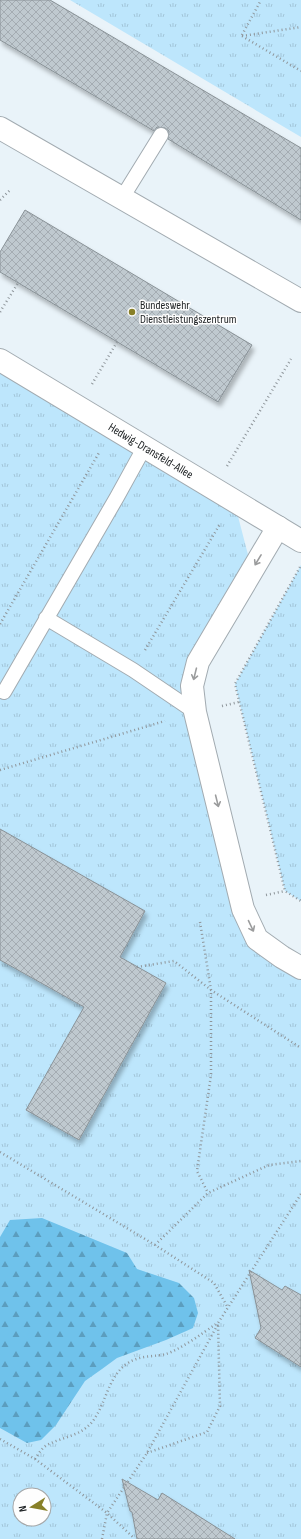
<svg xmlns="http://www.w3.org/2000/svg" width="301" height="1539" viewBox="0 0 301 1539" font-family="'Sofia Sans Condensed',sans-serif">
  <defs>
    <pattern id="grass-tufts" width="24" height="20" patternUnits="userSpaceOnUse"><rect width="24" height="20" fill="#bde6fc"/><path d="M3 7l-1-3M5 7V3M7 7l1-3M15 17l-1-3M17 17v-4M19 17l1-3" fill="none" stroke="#a2c5d8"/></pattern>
    <pattern id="forest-firs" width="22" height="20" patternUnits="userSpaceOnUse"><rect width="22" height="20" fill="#6fc2eb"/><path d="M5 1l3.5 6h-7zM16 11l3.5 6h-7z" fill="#5b9dbe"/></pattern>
    <pattern id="building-cross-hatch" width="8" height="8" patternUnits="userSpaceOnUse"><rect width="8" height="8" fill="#bfc9cf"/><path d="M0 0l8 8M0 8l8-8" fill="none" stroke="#a4acb2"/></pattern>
    <filter id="shadow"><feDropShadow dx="2.5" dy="4.5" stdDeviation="2" flood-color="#0004"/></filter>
  </defs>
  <rect width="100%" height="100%" fill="#e9f3f9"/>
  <path fill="url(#grass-tufts)" fill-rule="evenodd" d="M70,0H301V137Z
    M0,360L234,501L252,570L192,686L257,939L301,975V1539H0ZM20,1495H44V1519H20Z
    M301,565V901L285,891L235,684Z"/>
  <path fill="url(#forest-firs)" d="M42,1218L127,1253L137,1269L179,1283L194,1298L198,1313L193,1328L166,1340L117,1358L102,1369L85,1381L56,1425L41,1440L27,1443L0,1428V1237L10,1220Z"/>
  <path fill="url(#building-cross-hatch)" stroke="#899297" filter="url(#shadow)" d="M0,0H50L301,148V220L168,139L169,131L165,128L157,127L154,131L0,40Z
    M25,210L252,345L218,402L0,272V252Z
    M0,829L145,911L120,957L166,983L79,1140L26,1110L84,1007L0,960Z
    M249,1270L282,1290L285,1286L301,1295V1367L255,1338L261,1328Z
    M122,1479L158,1500L162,1493L235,1539H137L132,1512L130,1511Z"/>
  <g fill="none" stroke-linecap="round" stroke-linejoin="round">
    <defs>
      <path id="lane" d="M122,198L161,135
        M46,618L133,670L195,712
        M4,692L117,497L144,448"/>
      <g id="street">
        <path d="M0,128L301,301"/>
        <path id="s1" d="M0,360L301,541"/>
        <path d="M278,527L198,662L192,686L195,712L243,909L257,939L282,957L301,968"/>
      </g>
    </defs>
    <use href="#lane" stroke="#a2abb1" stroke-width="16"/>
    <use href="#street" stroke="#a2abb1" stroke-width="24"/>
    <path stroke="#8f969b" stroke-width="2.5" stroke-dasharray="1 3" stroke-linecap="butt" d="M242,35L261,0
      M242,36L301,71
      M242,36L301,27
      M0,200L10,190
      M0,312L18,283
      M92,384L117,342
      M227,466L291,359
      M300,567L235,684L285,891L301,901
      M0,624L100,451
      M145,650L220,524
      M222,706L239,702
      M0,770L165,721
      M266,895L285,891
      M200,922L211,990V1075L197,1171L208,1193
      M137,967L174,961L211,990L301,1048
      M0,1152L155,1245L214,1283L228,1308
      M155,1245L208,1193L269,1165L301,1161
      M0,1439L35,1459L107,1513L134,1538
      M147,1453L207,1432L220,1406L218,1323L301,1194
      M35,1459C38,1454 42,1448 47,1445C62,1437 81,1436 92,1422C107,1403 107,1377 128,1363C140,1355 154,1357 166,1354C181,1349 203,1333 216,1324
      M102,1539L107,1513L147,1453L218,1324"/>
    <use href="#lane" stroke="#fff" stroke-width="14"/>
    <use href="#street" stroke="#fff" stroke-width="22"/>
  </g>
  <defs><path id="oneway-shaft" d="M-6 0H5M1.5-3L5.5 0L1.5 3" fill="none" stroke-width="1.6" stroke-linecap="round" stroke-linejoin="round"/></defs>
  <g stroke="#9b9c9d">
    <use href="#oneway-shaft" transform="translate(258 560) rotate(121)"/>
    <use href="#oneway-shaft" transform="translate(195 674) rotate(104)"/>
    <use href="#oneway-shaft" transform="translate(217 801) rotate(76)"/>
    <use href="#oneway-shaft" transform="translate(251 926) rotate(65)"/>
  </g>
  <circle fill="#888028" stroke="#fefefe" stroke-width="1.5" cx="132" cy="312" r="4"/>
  <g text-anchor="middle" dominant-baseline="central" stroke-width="3" stroke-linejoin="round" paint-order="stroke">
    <g font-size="12" fill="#202426" stroke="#fefefe" text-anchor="start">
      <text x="140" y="305">Bundeswehr<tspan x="140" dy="14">Dienstleistungszentrum</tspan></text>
    </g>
    <g font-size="12" fill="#202426" stroke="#fefefe">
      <text stroke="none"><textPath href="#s1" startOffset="176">Hedwig-Dransfeld-Allee</textPath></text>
    </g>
  </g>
  <g transform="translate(32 1507) rotate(259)"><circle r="19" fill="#fefefe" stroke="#a5a7a8"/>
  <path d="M0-3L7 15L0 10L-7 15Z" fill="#888028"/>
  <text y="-6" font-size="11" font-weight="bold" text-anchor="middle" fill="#202426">N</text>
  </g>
</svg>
